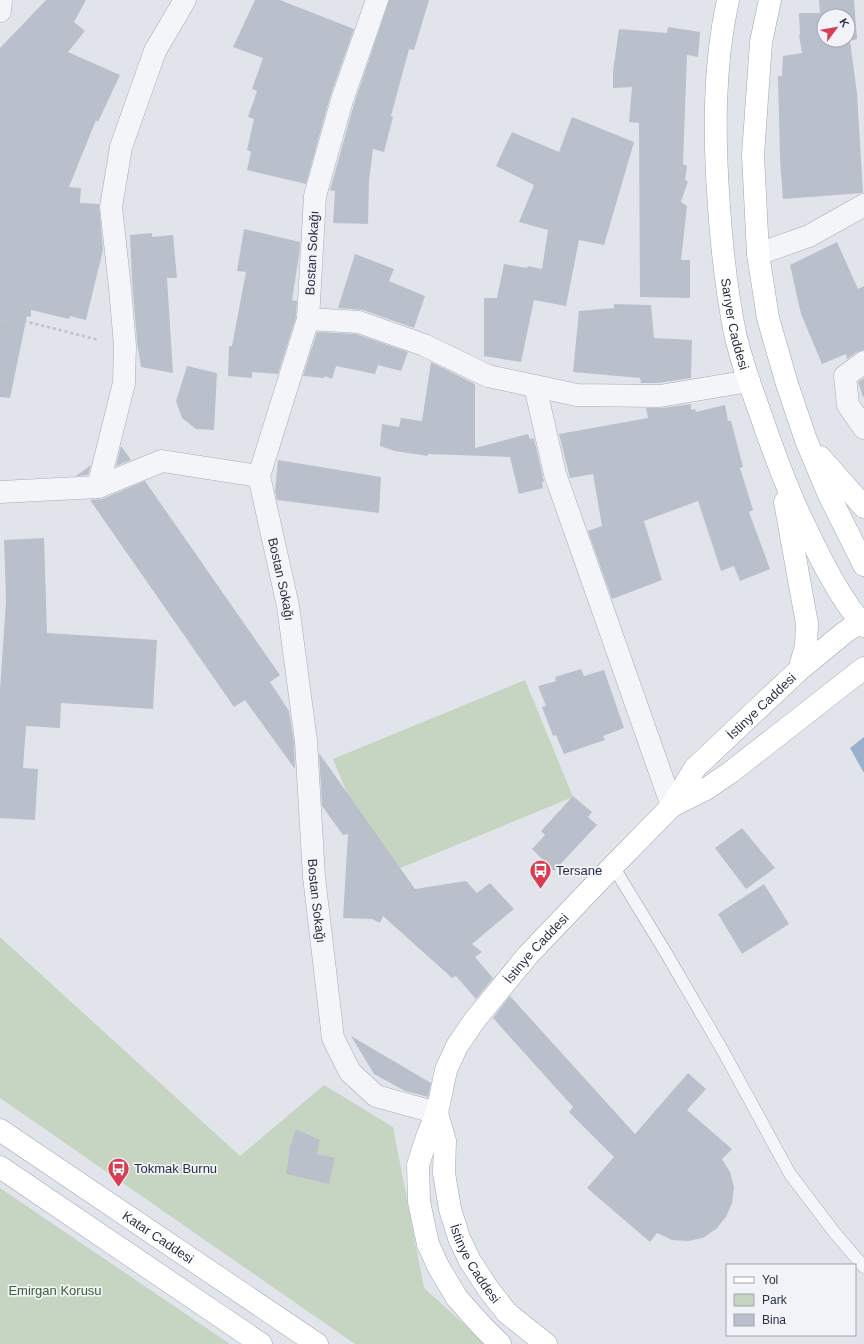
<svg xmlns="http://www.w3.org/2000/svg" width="864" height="1344" viewBox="0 0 864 1344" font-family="Arial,sans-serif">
  <rect width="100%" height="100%" fill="#e1e4eb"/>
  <path fill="#c6d5c1" d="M525,680L573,797L381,876L333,759Z
    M0,937L240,1156L324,1085L393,1127L424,1288L486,1344H355L0,1098Z
    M0,1188L230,1344H0Z"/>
  <path fill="#99b1cd" d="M864,737V773L850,748Z"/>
  <path fill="#bac0cb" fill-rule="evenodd" d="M46,0H86L74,22L85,31L68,52L120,75L98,122L96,120L69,187L81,188L80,203L99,204L103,250L86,320L70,316L69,319L31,310V317L27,316L10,398L0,397V48Z
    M255,0H280L354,29L330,97L306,184L247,170L251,152L247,150L254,119L248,117L257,91L252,89L263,58L233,47Z
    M389,0H429L414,50L409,49L391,116L393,117L384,152L373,149L369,181L368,224L333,223L335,191L330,190L354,104Z
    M819,0H854L857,39L850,41L857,93L863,193L783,199L780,159L778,76H782L783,56L802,53L799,35H800L799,13H820ZM824,16H848V40H824Z
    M668,27L700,32L698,57L687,55L683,164L687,166L685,180L688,181L681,202L687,206L681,260H690V298L640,297L639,123L629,122L632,87L613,88V71L619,29L667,33Z
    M572,117L634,142L604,245L579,240L566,306L534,300L521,362L484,356V298H497L504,264L527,268L528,266L542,269L548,230L519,222L534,185L496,166L512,132L559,152Z
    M244,229L300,242L299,256L292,300L297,301L296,317L278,374L252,372V378L228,376L229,346H232L246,272L237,271Z
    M152,233V237L173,235L177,278H167L173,373L141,367L137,342L132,279L130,235Z
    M837,242L858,289L864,286V350L857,352L847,359L846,354L822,364L801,314L790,265Z
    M355,254L394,269L389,281L425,296L414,328L363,310L338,308Z
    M614,304L651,305L654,338L692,340L691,378L659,383H641L640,378L573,372L579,311L614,308Z
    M317,332L356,334L408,352L401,371L378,365L375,374L336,366L332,379L325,376L324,378L303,376Z
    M431,362L475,384V448L528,434L530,439L534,438L544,482H542L543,488L519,494L510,457L428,454V456L395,451L380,446L382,424L399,427L401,418L422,421Z
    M187,366L217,373L214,430L196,429L182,418L176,401Z
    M864,378V397H863L858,382Z
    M691,404V410L695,409L696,412L725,405L728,421H731L743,467L740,468L753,510L749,512L770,569L740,581L734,566L721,571L698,501L644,521L662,580L612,599L588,531L602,526L593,474L570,478L559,434L648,418L646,408H662Z
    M121,446L131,460L116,466Z
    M278,460L381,477L379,513L277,500L275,491Z
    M91,465L88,475L76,476Z
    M145,481L280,675L270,682L289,711L294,742L295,769L245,700L234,707L90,500L102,499Z
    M44,538L47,633L157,640L153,709L61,703L60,728L26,726L23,768L38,769L35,820L0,818V690L6,601L4,540Z
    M581,669L584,676L604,670L624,728L603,736L605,740L564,754L556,735L553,736L542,707L546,706L538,686L556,681L555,677Z
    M319,753L415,889L466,881L477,893L490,883L514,909L472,944L482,952L475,957L493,978L476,999L456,976L452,978L383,916L380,923L372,919L343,918L348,834L343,835L322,806Z
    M573,796L592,812L588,817L597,825L554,871L532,849L545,835L541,831Z
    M742,828L775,868L746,889L715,848Z
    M764,884L789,924L742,954L718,914Z
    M510,996L635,1134L688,1073L706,1089L687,1110L732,1149L722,1159L730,1172L734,1187L732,1203L726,1217L716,1229L703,1238L688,1241L672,1240L657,1233L650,1242L587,1188L614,1157L569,1112L573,1107L493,1018Z
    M351,1036L431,1083L428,1097L405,1091L374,1074Z
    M296,1129L320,1140L317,1154L335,1158L329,1184L286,1174L290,1147Z"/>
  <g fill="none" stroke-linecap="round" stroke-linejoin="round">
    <defs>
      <path id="service" d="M613,866L666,953L723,1051L790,1174L834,1232L864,1267"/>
      <g id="minor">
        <path id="s1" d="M377,0L342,100L315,196L308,319L259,476L288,606L306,741L314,877L333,1038L350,1072L376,1096L437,1113"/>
        <path d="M0,11L1,0"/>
        <path d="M758,254L809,236L864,205"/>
        <path d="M308,319L359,322L424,345L488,376L577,395L660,396L749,381"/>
        <path d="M864,362L845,376L848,405L864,428"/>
        <path d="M535,386L555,474L672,806"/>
        <path d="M98,487L124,383L125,346L120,288L111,207L121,147L155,51L185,0"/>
        <path d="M0,492L98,487L162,461L259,476"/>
      </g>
      <g id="primary">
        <path id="s2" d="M728,0C713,68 714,138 719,207C722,251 727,295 736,338C742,361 750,385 758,407C771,445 784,482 801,518C818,554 838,596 864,626"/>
        <path d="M770,0L761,42L753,155L758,254L768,318L787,384L806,440L829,495L864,565"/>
        <path d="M820,457L864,507"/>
        <path d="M785,502L807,624L806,646L799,670"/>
        <path d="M672,806L706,789L731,772L864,668"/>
        <path id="s3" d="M437,1113L445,1141L444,1173L450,1209L459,1238L470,1261L489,1290L507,1313L546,1344"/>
        <path id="s4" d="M0,1130L317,1344"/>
        <path d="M0,1167L261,1344"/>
        <path id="s5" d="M500,1344L481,1325L457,1298L439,1268L428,1244L419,1202L418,1165L428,1134L437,1113L446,1070L457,1046L474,1021L528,955L613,866L672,806L695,768L799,670L844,633L864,619"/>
      </g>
    </defs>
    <use href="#service" stroke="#a6abb6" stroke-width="13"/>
    <use href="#minor" stroke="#a6abb6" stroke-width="23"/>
    <use href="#primary" stroke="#9fa8b7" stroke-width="23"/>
    <path stroke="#bfc2c9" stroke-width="2.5" stroke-dasharray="3 3" stroke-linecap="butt" d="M0,322L20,320L99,340"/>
    <use href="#service" stroke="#f4f5f8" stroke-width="12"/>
    <use href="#minor" stroke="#f4f5f8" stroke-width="22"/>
    <use href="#primary" stroke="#fff" stroke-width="22"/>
  </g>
  <defs>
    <symbol id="bus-pin" viewBox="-11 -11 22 30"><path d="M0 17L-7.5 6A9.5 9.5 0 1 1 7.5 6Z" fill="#d93d51" stroke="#f1f3f8"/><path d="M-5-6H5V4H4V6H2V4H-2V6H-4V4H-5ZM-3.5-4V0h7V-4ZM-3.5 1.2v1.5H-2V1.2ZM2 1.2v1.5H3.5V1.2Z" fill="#fff"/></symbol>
  </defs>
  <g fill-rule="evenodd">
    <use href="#bus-pin" x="528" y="858" width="25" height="34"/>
    <use href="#bus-pin" x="106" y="1156" width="25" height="34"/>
  </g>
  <g text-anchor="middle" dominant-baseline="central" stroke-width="3.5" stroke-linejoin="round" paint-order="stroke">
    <g font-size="13" fill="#283144" stroke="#f1f3f8">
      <text transform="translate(312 253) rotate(-87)">Bostan Sokağı</text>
      <text stroke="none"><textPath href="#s2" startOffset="326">Sarıyer Caddesi</textPath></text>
      <text stroke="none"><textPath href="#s1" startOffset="599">Bostan Sokağı</textPath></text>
      <text stroke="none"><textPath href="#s5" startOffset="788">İstinye Caddesi</textPath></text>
      <text stroke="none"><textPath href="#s1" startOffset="923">Bostan Sokağı</textPath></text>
      <text stroke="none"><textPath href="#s5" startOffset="456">İstinye Caddesi</textPath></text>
      <text stroke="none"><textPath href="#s4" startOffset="191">Katar Caddesi</textPath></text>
      <text stroke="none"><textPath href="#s3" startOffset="158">İstinye Caddesi</textPath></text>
    </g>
    <g font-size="13" fill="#283144" stroke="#f1f3f8" text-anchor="start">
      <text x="556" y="870">Tersane</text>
      <text x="134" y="1168">Tokmak Burnu</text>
    </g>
    <g font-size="13" fill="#3b6134" stroke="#f1f3f8">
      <text x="55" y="1290">Emirgan Korusu</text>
    </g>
  </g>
  <rect x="726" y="1264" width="130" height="72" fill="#f1f3f8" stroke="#a1a5b0"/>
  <rect x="734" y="1277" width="20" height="6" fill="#ffffff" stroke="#a1a5b0"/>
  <text x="762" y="1284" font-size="12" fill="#283144">Yol</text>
  <rect x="734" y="1294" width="20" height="12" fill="#c6d5c1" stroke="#a1a5b0"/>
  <text x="762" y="1304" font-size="12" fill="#283144">Park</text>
  <rect x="734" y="1314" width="20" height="12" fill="#bac0cb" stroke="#a1a5b0"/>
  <text x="762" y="1324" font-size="12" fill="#283144">Bina</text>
  <g transform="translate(836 28) rotate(58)"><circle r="19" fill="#f1f3f8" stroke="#a1a5b0"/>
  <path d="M0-3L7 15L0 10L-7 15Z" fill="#d93d51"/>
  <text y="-6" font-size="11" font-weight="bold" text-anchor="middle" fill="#283144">K</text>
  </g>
</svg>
